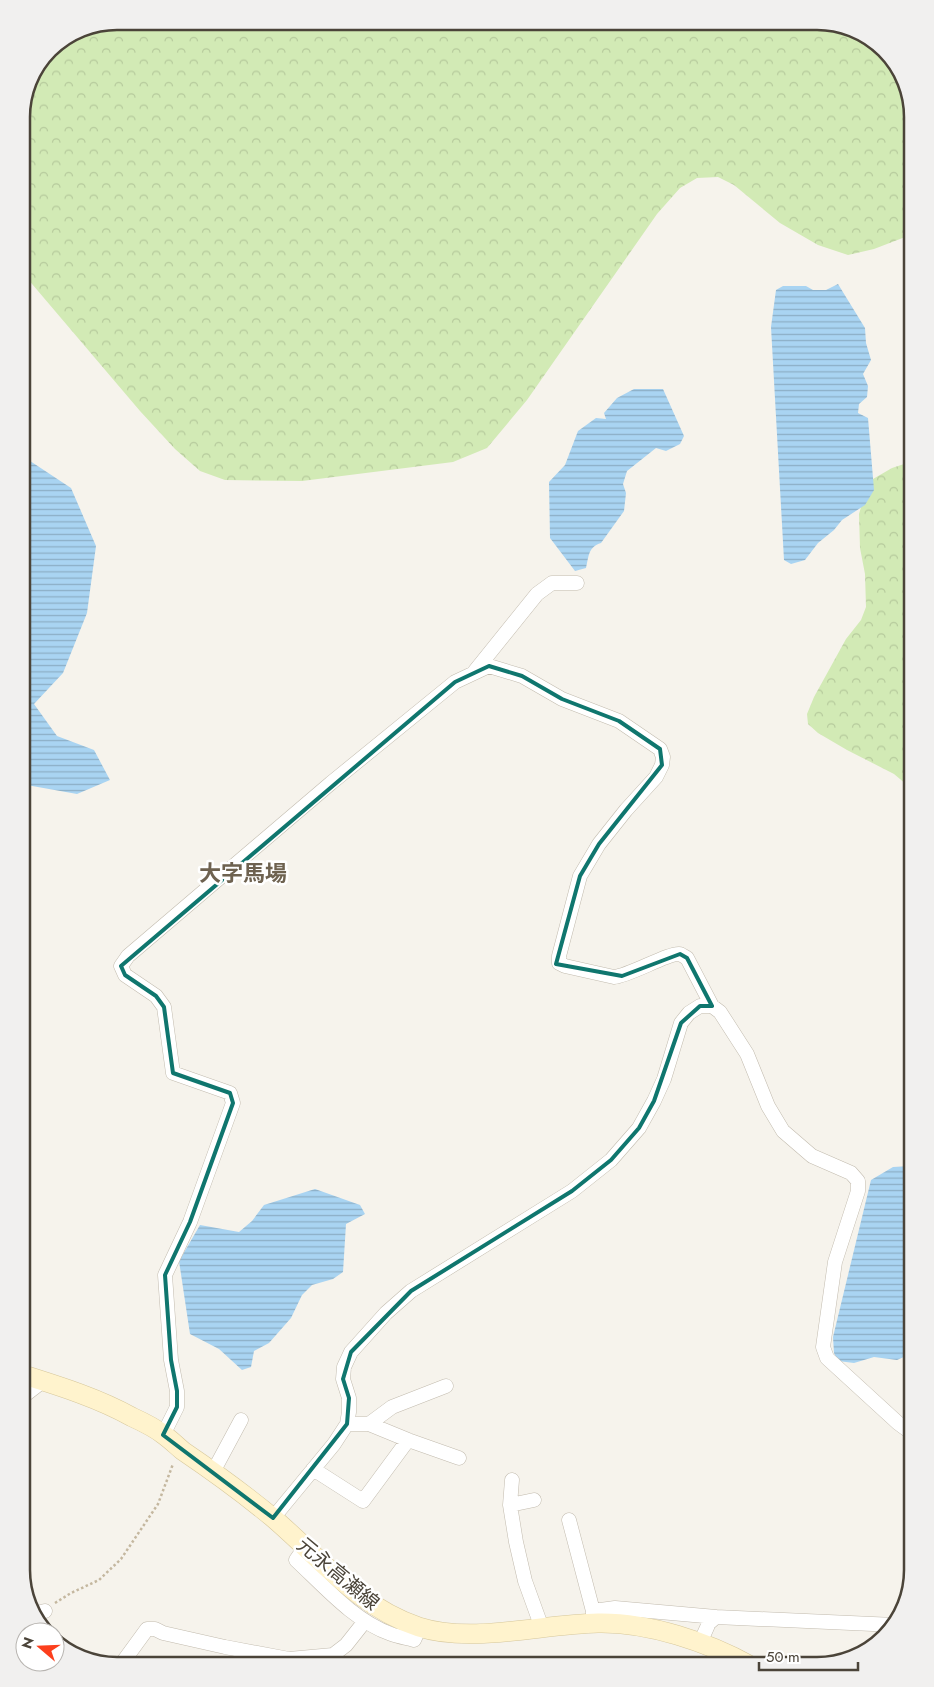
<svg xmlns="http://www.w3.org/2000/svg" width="934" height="1687" viewBox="0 0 934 1687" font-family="Jost,'Noto Sans JP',sans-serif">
  <defs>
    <pattern id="forest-crowns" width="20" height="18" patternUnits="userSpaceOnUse" patternTransform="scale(1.25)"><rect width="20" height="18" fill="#d2eab5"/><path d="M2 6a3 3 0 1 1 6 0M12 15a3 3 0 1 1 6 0" fill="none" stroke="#b6ca9c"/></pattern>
    <pattern id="water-rules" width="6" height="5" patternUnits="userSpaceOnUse" patternTransform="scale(1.25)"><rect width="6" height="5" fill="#a9d4f2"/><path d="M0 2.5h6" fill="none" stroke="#8caec5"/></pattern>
  </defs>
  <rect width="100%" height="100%" fill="#f6f3ec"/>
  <path fill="url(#forest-crowns)" d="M117,21H823L870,38L905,80L913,117V234L874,249L848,255L818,245L780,223L734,185L718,177L697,178L680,188L657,214L527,400L487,448L453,462L302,481L225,480L200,471L175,449L140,411L21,271V111L50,49L81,28Z
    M913,461V790L894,774L847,750L818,733L808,724L807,714L814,697L846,639L861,620L866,607L865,574L860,548L859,514L864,497L873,479L892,468Z"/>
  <path fill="url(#water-rules)" d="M838,284L865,328L866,343L871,360L863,374L868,386L867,397L859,404L858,413L868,418L874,490L865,505L842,520L834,530L818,543L805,560L791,564L784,560L771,327L776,290L783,286H806L813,290H826Z
    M634,389H663L684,436L680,444L666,451L656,448L627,471L623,484L626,493L624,511L601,543C588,547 589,556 586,568L575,571L550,538L549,482L565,465L578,431L596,418L606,419L604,413L617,398Z
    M21,455L71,488L96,546L87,613L63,673L34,704L57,736L94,750L110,780L77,794L21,784Z
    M913,1166V1353L897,1360L874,1357L854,1363L838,1361L834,1353L833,1337L871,1180L893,1167Z
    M315,1189L360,1205L365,1214L346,1224L343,1272L333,1279L312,1285L302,1295L291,1318L269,1343L254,1351L251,1367L242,1370L219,1349L190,1334L179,1261L200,1225L239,1232L252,1221L264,1205Z"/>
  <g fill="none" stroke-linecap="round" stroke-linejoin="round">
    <defs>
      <path id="minor" d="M475,671L537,594L552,583H577
        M21,1398L43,1381
        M369,1424L392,1407L446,1386
        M163,1435L177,1407V1391L171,1360L165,1275L190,1222L233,1103L230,1093L173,1073L164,1007L156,996L125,975L121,966L128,956L331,783L455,682L489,666L522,676L562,699L619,721L660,749L663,757L662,765L656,777L626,810L599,844L580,876L559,956V963L565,966L614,977C629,976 670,952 680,954C682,955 685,957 687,958L712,1006L720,1012L747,1054L768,1106L783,1131L812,1156L851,1173L858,1181V1191L835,1262L823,1347L827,1358L898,1423L913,1434
        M408,1440L459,1458
        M313,1469L363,1501L408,1440L369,1424H347
        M213,1472L241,1420
        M512,1480L510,1505L516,1542L525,1581L542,1628
        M510,1505L534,1500
        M273,1518L334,1444L347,1424L349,1412V1398L343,1379L344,1367L351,1352L386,1313L411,1291L572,1191L611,1160L639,1128L654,1101L664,1079L681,1023L689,1013L700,1006H712
        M569,1520L593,1611
        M305,1547L296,1560C324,1586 354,1621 391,1634C399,1637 407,1638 414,1640L420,1627
        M34,1614L45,1611
        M593,1624V1611L615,1608L716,1617
        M700,1643L709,1623L716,1617L895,1625
        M289,1659L333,1655L346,1645L365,1621
        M120,1666L147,1629H155L163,1633L225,1647L289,1659L299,1666"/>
      <path id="secondary" d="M21,1374C59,1386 98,1398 132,1417C143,1422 155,1428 164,1435C171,1440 177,1446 183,1451C214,1472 244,1494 272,1517C319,1557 358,1607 419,1627C472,1644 542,1624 598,1623C648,1622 708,1642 751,1666"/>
    </defs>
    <use href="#minor" stroke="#c2bbae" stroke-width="15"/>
    <use href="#secondary" stroke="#d6c79b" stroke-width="20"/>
    <path stroke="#c4b79f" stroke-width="2.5" stroke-dasharray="2.5 2.5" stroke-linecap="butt" d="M55,1603L71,1593L99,1580L121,1559L158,1504L173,1464"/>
    <use href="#minor" stroke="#fff" stroke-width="14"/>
    <use href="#secondary" stroke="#fff3cd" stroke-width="19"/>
  </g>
  <path fill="none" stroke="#0f766e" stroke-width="4" stroke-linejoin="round" d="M489,666L522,676L562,699L619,721L660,749L662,765L599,844L580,876L556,964L622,976L680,954L687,958L712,1006H700L681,1023L654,1101L639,1128L611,1160L572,1191L411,1291L351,1352L343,1379L349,1398L347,1424L273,1518L163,1435L177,1407V1391L171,1360L165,1275L190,1222L233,1103L230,1093L173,1073L164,1007L156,996L125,975L121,966L455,682Z"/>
  <g text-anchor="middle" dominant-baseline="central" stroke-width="5" stroke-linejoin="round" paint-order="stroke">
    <g font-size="20" fill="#4b4439" stroke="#fff">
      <text transform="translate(338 1574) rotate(40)">元永高瀬線</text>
    </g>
    <g font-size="22" font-weight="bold" fill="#6e6250" stroke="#fff">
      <text x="243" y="873">大字馬場</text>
    </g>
  </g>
  <path d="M0 0H934V1687H0ZM117 30H817A87 87 0 0 1 904 117V1570A87 87 0 0 1 817 1657H117A87 87 0 0 1 30 1570V117A87 87 0 0 1 117 30Z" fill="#f1f0ef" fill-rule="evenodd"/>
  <path fill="none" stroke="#4b4439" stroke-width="2.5" d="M117 30H817A87 87 0 0 1 904 117V1570A87 87 0 0 1 817 1657H117A87 87 0 0 1 30 1570V117A87 87 0 0 1 117 30Z"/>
  <g transform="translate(40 1647) rotate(289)"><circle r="24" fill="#ffffff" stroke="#b7b4b0"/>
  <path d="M0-4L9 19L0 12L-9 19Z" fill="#fc3f1d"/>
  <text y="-8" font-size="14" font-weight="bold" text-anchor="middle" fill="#4b4439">N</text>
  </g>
  <path d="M759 1662v8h99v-8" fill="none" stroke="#4b4439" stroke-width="2.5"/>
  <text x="766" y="1662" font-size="15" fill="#4b4439" stroke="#ffffff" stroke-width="4" paint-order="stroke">50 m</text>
</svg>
